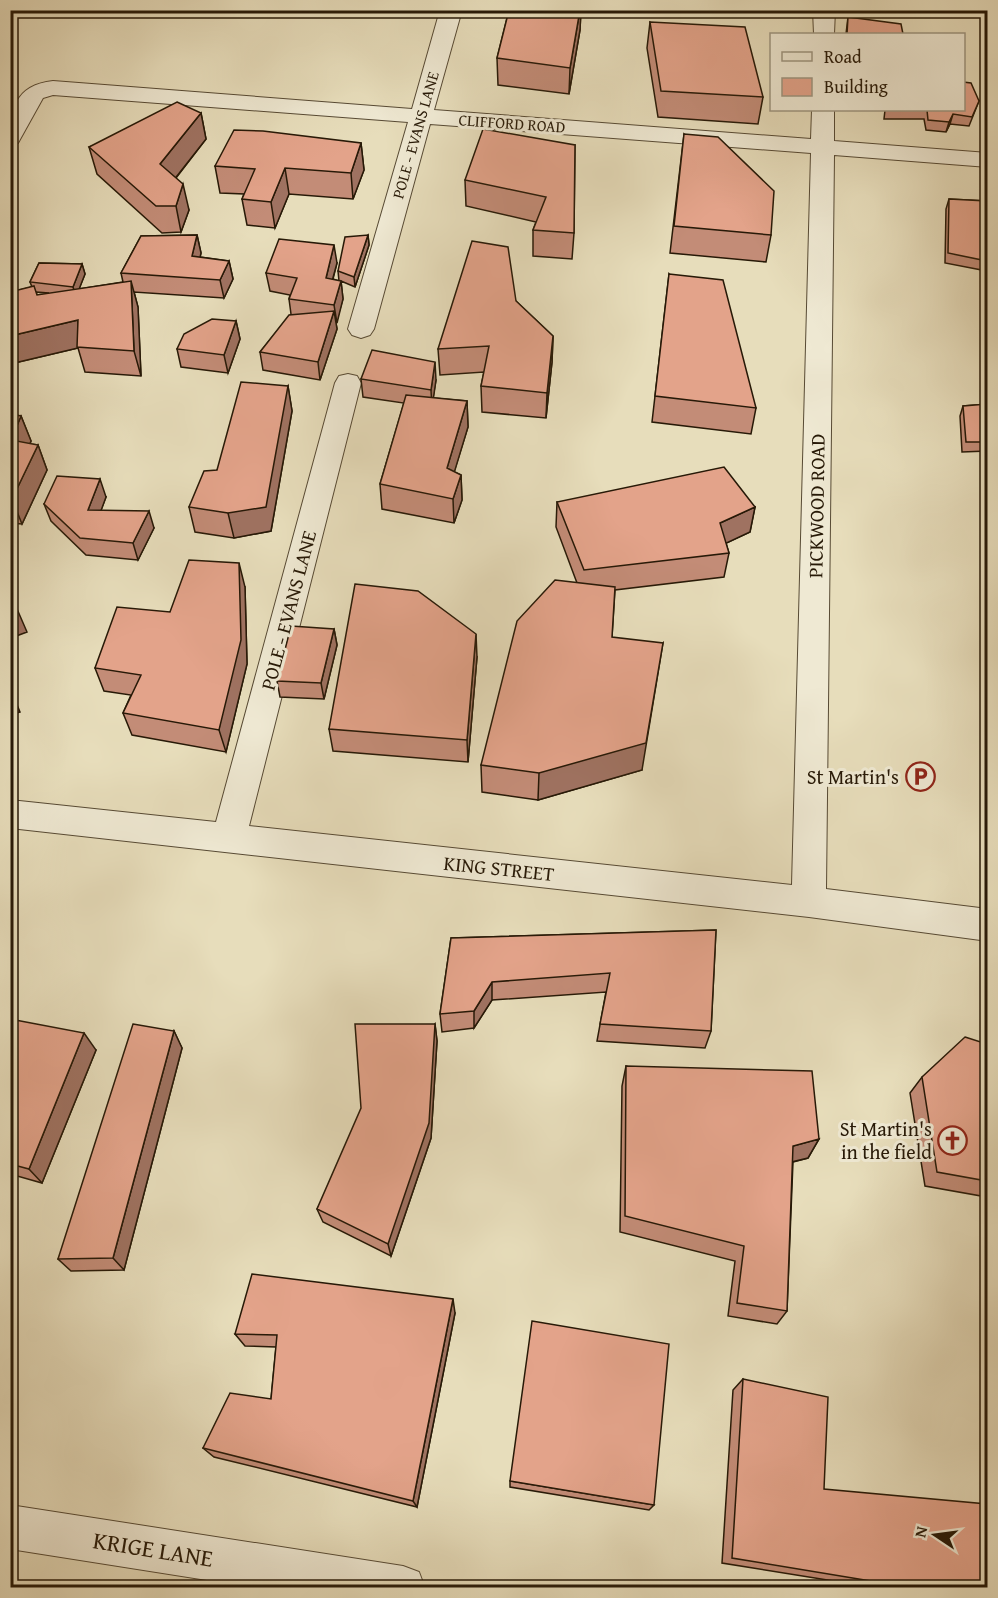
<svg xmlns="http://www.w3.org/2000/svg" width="998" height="1598" viewBox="0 0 998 1598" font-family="'Gentium Book Plus',serif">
  <rect width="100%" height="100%" fill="#e7ddbb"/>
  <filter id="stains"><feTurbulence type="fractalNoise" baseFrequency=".00333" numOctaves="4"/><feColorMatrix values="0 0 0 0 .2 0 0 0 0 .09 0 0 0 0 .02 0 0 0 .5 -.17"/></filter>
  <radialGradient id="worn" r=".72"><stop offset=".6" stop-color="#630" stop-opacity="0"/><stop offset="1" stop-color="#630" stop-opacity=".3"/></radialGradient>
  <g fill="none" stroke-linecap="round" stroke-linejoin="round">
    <defs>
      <path id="minor" d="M440,10H462L434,110L811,139L812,110H834V141L988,153V167L834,155L826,889L988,909V941L809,917L10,828V800L216,822L335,383L339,376L348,374L357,376L361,383L249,826L792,885L811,153L430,124L374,329L370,335L361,338L352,335L348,329L408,122L53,95L43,98L18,143L10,145C10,111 14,85 53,81L412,109Z
        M813,10H835L834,34H814Z
        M10,1505L403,1566L419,1572L425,1588H257L10,1549Z"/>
    </defs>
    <use href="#minor" stroke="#574a34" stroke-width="2"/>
    <use href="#minor" fill="#efe9d3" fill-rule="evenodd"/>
  </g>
  <path fill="#c38c77" stroke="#271907" stroke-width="1.5" fill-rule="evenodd" d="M509,10H581L580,30L569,94L498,85L497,58Z
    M848,17L903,34H846Z
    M650,22L763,97L758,124L658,117L647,48Z
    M979,101L969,126L950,124L946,132L926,130L924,119H884L885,110H963Z
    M201,113L206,139L176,178L189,210L181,232L162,233L97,174L89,147Z
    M684,134L771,235L766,262L670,253Z
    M361,143L364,170L353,199L289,194L275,228L247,225L242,199L244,194L220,193L215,166Z
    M575,145L574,233L572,259L533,256V230L536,222L466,206L465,180Z
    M949,199L987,201V271L945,263L946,209Z
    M197,235L201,253L200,257L229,261L233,279L224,298L134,292L138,307L141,376L85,372L78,348L10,364V292L32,287L30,282L39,263L82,264L85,274L79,289L123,282L121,273L141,236ZM36,292L49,293L37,295Z
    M368,235L369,245L355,287L341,281L343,299L336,323L337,329L320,380L263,370L260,352L291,314L289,299L290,295L270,291L266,273L337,263L333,279L339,281L338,271Z
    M669,274L756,408L751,434L652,422Z
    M516,301L553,336L552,362L546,418L482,412L481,386L484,372L440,375L438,349Z
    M236,321L240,339L228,373L181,367L177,349Z
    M987,329V348H984Z
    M361,379L436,380L433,398L467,401L468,427L454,472L461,475L462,500L454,523L382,509L380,484L404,403L363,397Z
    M288,386L292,411L271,531L234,538L195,532L189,507L217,470Z
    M987,404V451L962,452L960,416L963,406Z
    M10,414L21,416L31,441L30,444L38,445L47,470L22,524L10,523Z
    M106,497L101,510L154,528L138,560L86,555L51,521L44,504Z
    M557,502L755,507L750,532L726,543L729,553L724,577L615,590L612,637L642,770L538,800L482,792L481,765L577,583L556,527Z
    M245,587L247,664L226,752L132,735L123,713L131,695L104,691L95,668L170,612Z
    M334,629L337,645L324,699L280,697L277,681Z
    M477,657L468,762L333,751L329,729Z
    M716,930L711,1031L705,1048L597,1041L606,992L492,1000L474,1028L442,1032L440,1014L451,938Z
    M10,1019L96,1050L42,1183L10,1174Z
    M435,1024L437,1041L431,1138L391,1256L323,1222L317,1209Z
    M174,1031L182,1048L124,1270L71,1271L58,1259Z
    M987,1044V1197L925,1186L910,1093L922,1077Z
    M626,1066L819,1139L808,1158L793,1162L787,1311L777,1324L728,1316L735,1261L620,1232L622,1086Z
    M455,1313L417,1507L214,1457L203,1448L271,1399L276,1347L245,1346L235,1334Z
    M743,1379L824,1489L987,1587H871L722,1563L733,1390Z
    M510,1481L654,1505L649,1510L510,1487Z"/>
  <path fill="#9f7261" stroke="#271907" stroke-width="1.5" d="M580,10H581L580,30L569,94L570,68Z
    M201,113L206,139L166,190L160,164Z
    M953,114L950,124L946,132L949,122Z
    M361,143L364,170L353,199L351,173Z
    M285,168L289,194L275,228L271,202Z
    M183,184L189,210L181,232L176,206Z
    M197,235L201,253L196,275L192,256Z
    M368,235L369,245L355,287L354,277Z
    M334,245L337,263L328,296L326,278Z
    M229,261L233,279L224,298L220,280Z
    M82,264L85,274L76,297L73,287Z
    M131,281L138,307L141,376L134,351Z
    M341,281L343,299L337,323L334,305Z
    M334,311L337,329L320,380L318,362Z
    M78,320V348L10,364V336Z
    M236,321L240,339L228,373L224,355Z
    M553,336L552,362L546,418L547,393Z
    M435,362L436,380L432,408L431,390Z
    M288,386L292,411L271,531L234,538L228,513Z
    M467,401L468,427L448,493L447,468Z
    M21,416L31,441L21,465L11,440Z
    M38,445L47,470L22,524L12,499Z
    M461,475L462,500L454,523L453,499Z
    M100,479L106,497L95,527L88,510Z
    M755,507L750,532L716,548L720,523Z
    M149,511L154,528L138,560L133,543Z
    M239,563L245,587L247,664L226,752L219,730Z
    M14,602L27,632L11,638L10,639V604Z
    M334,629L337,645L324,699L321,683Z
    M476,634L477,657L468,762L467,740Z
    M663,643L642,770L538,800L539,773Z
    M10,688L20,712L10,715Z
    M492,982V1000L474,1028V1011Z
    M435,1024L437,1041L431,1138L391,1256L388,1244Z
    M174,1031L182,1048L124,1270L113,1258Z
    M84,1033L96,1050L42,1183L29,1169Z
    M819,1139L808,1158L783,1164L793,1146Z
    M453,1299L455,1313L417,1507L413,1501Z"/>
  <path fill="#e3a38a" stroke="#271907" stroke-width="1.5" d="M509,10H580L570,68L497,58Z
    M848,17L901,24L903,34H847Z
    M650,22L745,27L763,97L661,91Z
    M963,82L971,83L979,101L972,117L953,114L949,122L928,120L927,110H963Z
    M177,102L201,113L160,164L183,184L176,206H156L89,147Z
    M483,129L575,145L574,233L533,230L546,197L465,180Z
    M234,130L263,131L361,143L351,173L285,168L271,202L242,199L255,169L215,166Z
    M684,134L718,137L774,191L771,235L674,226Z
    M949,199L987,201V261L948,253Z
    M197,235L192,256L229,261L220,280L121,273L141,236Z
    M368,235L354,277L338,271L345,237Z
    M279,239L334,245L326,278L341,281L334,305L289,299L297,278L266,273Z
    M472,241L508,247L516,301L553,336L547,393L481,386L489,346L438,349Z
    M39,263L82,264L73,287L30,282Z
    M669,274L723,280L756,408L655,396Z
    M131,281L134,351L77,347L78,320L10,336V292L34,286L37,295Z
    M334,311L318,362L260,352L289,315Z
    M212,319L236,321L224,355L177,349L184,334Z
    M372,350L435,362L431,390L361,379Z
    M241,382L288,386L266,507L228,513L189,507L204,471L217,470Z
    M406,395L467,401L447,468L461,475L453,499L380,484Z
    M987,404V442H966L963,406Z
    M10,414L21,416L11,440L38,445L12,499H10Z
    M724,467L755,507L720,523L729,553L584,570L557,502Z
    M57,476L100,479L88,510L149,511L133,543L80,538L44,504Z
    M189,560L239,563L241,640L219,730L123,713L141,675L95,668L117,607L170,612Z
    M555,580L615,587L612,637L663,643L646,743L539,773L481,765L517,621Z
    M355,584L418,591L476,634L467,740L329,729Z
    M10,595L14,602L10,604Z
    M291,626L334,629L321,683L277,681Z
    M716,930L711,1031L600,1024L610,973L492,982L474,1011L440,1014L451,938Z
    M10,1019L84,1033L29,1169L10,1164Z
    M133,1024L174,1031L113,1258L58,1259Z
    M355,1024H435L429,1123L388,1244L317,1209L361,1108Z
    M965,1037L987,1044V1181L937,1172L922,1077Z
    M626,1066L812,1071L819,1139L793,1146L787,1311L737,1303L744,1246L625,1216Z
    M252,1274L453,1299L413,1501L203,1448L230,1393L271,1399L277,1335L235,1334Z
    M532,1321L669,1344L654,1505L510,1481Z
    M743,1379L828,1397L824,1489L987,1504V1587H907L732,1558Z"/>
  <defs>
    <symbol id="parking-ring" viewBox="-11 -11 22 22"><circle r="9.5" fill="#efe9d3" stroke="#8f2418" stroke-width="1.5"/><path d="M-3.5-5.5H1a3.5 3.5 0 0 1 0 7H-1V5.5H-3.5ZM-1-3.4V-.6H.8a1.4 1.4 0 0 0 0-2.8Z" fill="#8f2418"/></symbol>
    <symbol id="church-ring" viewBox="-11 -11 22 22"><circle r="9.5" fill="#efe9d3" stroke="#8f2418" stroke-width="1.5"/><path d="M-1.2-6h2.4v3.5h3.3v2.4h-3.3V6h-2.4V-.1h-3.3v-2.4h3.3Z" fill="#8f2418"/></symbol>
  </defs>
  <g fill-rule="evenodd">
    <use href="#parking-ring" x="904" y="760" width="33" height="33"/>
    <use href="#church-ring" x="936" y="1124" width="33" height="33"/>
  </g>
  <g text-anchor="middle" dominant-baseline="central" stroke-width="6" stroke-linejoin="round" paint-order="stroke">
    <g font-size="16" fill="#271907" stroke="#efe9d3">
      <text transform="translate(512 123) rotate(4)">CLIFFORD ROAD</text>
      <text transform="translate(415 135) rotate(-74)">POLE - EVANS LANE</text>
    </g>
    <g font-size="20" fill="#271907" stroke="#efe9d3">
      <text transform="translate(816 506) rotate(-89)">PICKWOOD ROAD</text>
      <text transform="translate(288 610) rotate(-75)">POLE - EVANS LANE</text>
      <text transform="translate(499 868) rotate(6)">KING STREET</text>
    </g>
    <g font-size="20" fill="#271907" stroke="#efe9d3" text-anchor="end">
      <text x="899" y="776">St Martin's</text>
      <text x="932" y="1128">St Martin's<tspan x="932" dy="23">in the field</tspan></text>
    </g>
    <g font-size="24" fill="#271907" stroke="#efe9d3">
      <text transform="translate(153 1549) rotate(9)">KRIGE LANE</text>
    </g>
  </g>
  <rect width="998" height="1598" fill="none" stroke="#e7ddbb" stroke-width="36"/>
  <rect x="12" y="12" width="974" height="1574" fill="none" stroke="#271907" stroke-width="3"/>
  <rect x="18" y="18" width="962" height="1562" fill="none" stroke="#271907" stroke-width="1.5"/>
  <rect x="770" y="33" width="195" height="78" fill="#efe9d3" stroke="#9f9681" stroke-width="1.5"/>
  <rect x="782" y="52" width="30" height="9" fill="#efe9d3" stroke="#9f9681" stroke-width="1.5"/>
  <text x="824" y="63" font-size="18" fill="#271907">Road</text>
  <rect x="782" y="78" width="30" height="18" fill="#e3a38a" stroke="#9f9681" stroke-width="1.5"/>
  <text x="824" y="93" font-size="18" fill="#271907">Building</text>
  <g transform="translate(935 1535) rotate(283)" stroke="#efe9d3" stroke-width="4.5" paint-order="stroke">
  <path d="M0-4.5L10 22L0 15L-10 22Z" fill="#271907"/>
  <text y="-9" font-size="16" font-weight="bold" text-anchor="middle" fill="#271907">N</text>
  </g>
  <rect width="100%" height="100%" filter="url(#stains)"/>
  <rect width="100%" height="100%" fill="url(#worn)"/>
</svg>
